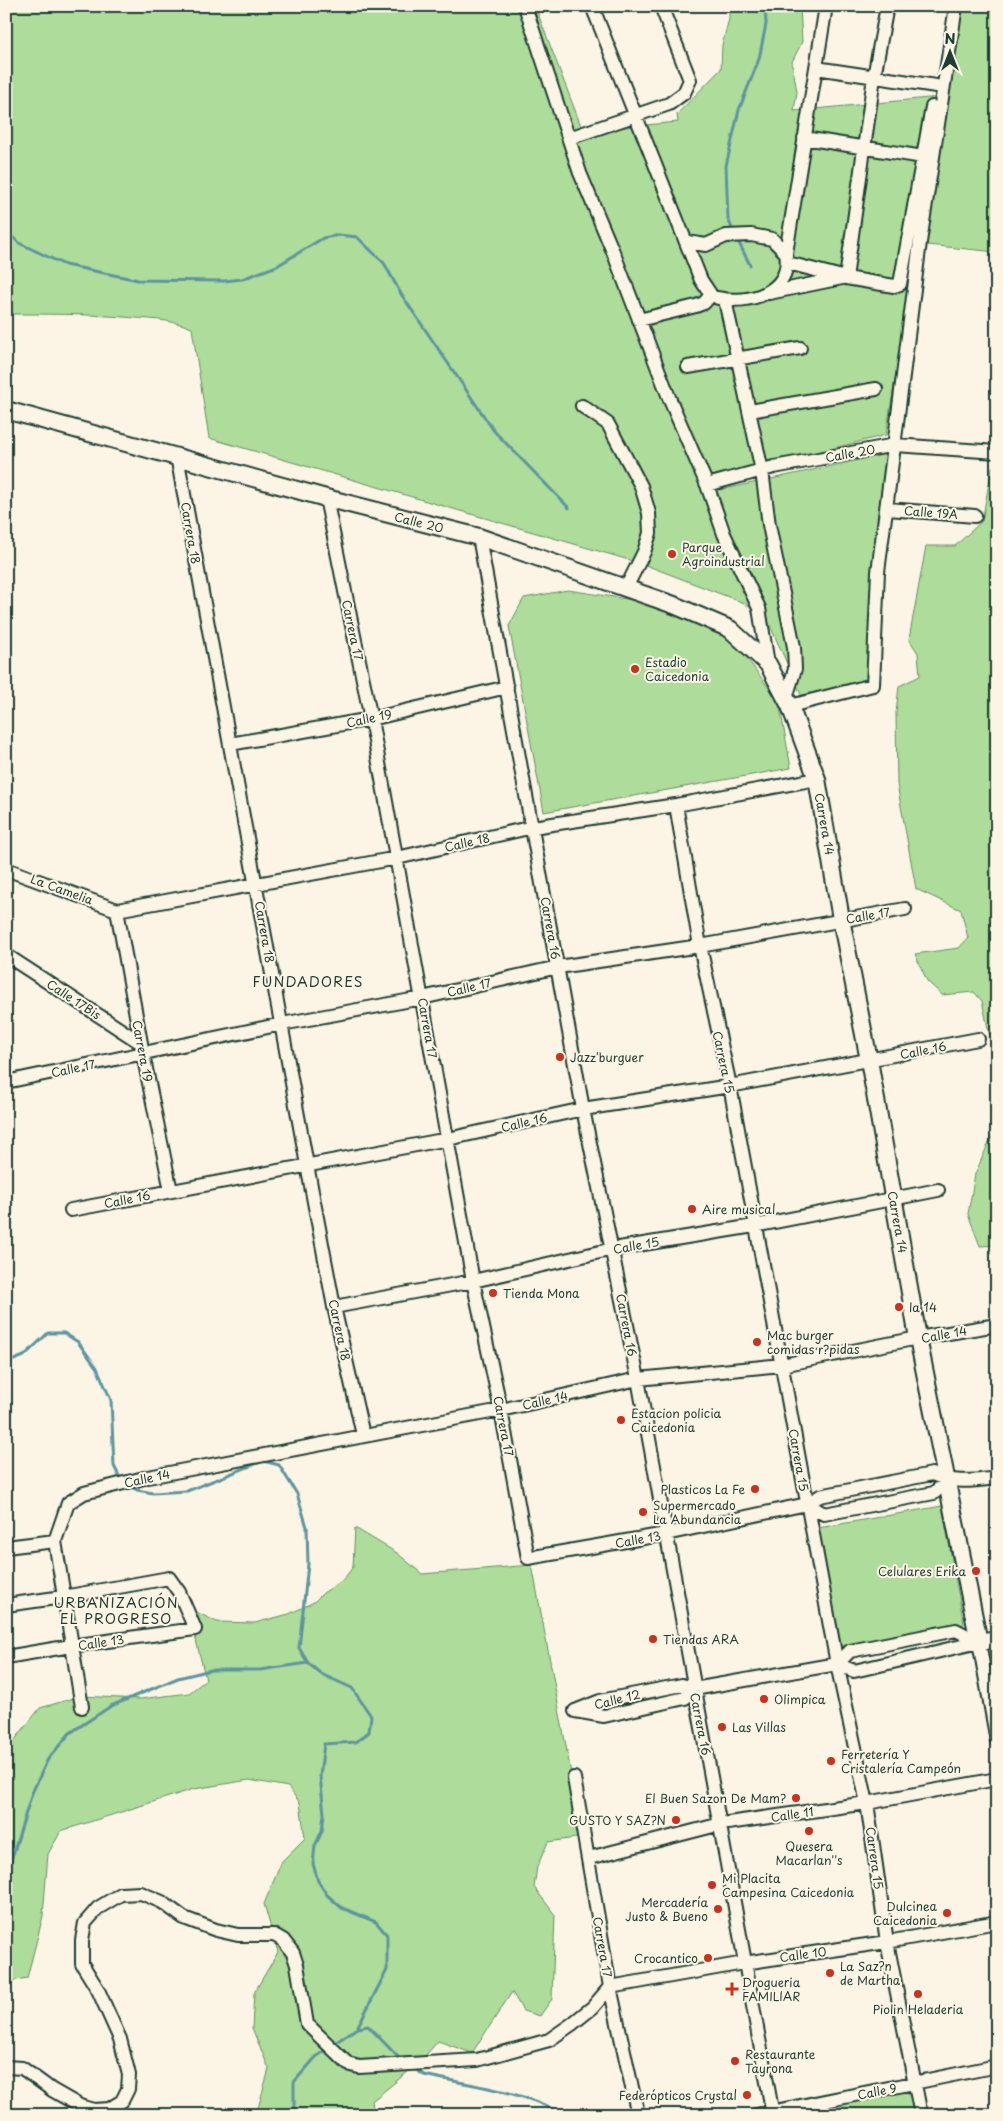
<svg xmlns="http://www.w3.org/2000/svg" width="1003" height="2121" viewBox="0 0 1003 2121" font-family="'Playpen Sans',sans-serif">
  <rect width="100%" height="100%" fill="#fcf5e5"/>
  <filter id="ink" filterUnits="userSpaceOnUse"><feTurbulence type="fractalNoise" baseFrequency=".02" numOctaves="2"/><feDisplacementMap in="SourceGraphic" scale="10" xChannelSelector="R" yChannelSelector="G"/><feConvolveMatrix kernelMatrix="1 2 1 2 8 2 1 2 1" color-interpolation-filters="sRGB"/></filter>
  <g filter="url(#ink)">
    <path fill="#aedc9a" stroke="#668c67" d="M6,6H535L583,131L678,122L677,114L721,69L722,45L729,19V6H800L802,42L792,62L797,92L794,111L939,97L953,6H997V252L917,244L886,435L716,478L720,490L887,454L871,681L803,699L767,619L744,603L643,564L209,438L192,328C170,319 147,319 123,317C84,314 45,314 6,314Z
      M997,466V1069L982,1001L974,992L942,995L927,981L915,954L959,948L968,938L961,910L916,889L897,784L896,713L899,686L920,676L918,653L909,639L926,546H955L982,521L992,467Z
      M568,590L659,604L730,635L779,702L791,768L544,812L509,626L524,598Z
      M997,1124V1245L980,1246L968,1214L975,1174Z
      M942,1506L964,1624L840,1647L818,1528Z
      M355,1528L397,1553L422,1574L532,1565L583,1837L548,1842L537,1867L534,1887L555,1915L552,1999L540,2016L523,2011L512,1992L472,2053L438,2041L420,2062L372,2101L374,2115H256L269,2069L252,2028L254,1993L278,1952L264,1904L282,1861L305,1838L300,1803L288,1787L249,1780L194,1789L61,1831L48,1854L43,1916L27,1978L6,1982V1751L40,1708L81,1696L140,1699L189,1693L206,1680L188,1608L217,1622L255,1623L289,1614L314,1602L323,1593L343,1580L353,1567Z
      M915,2084L921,2115H773Z"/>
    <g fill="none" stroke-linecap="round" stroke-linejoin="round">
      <path stroke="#5d959f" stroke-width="3" d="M6,231L19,243L65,265L138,280L224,281L242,279L277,266L323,238L339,235L357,237L384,263L401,294L494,431L569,508
        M734,233L728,219L726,166L739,110L759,59L766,24L765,6
        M737,239L750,265
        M6,1363L24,1356L48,1333H64L78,1342L97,1368L111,1400L114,1466L121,1480
        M130,1486L137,1490L153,1493L187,1491L263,1461L279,1465L297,1494L307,1527L308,1564L299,1648L308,1663L321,1674L352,1688L371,1716L369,1732L356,1742L324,1744L320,1776L324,1814L322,1831L315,1846L313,1864L318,1881L327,1895L342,1908L376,1922L387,1935V1970L357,2028L332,2045
        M6,1877L32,1793L48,1759L70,1733L111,1706L178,1678L211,1670H260L308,1663
        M358,2028L368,2026L401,2060
        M413,2068L424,2075C459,2083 535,2093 561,2115
        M294,2115V2082L316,2057L327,2049"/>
      <defs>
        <path id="street" d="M525,6L580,173L614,254L670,400L707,485L724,534L759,608L768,664
          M592,6L701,280L711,295L704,303L696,306L639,320
          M816,68L936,86
          M569,138L669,104L684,93L690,80L661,6
          M804,138L923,157
          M687,242L706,245L726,236L751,235L772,239L786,253
          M788,263L846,278L894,286L900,284L932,107
          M846,278L874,77L887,6
          M769,293L842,278
          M718,298C749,305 793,292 786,253L826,6
          M725,300L762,471L769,525L794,647L795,669L786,698
          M688,367L800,348
          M582,406L608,424L641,486L649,513L650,533L644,552L626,588
          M750,411L876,389
          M177,456L307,1165L334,1307L363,1435
          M707,485L774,467L895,445L997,452
          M326,498L371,719L473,1281L501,1410L528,1558L666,1534L807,1504L820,1496L932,1474C955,1484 972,1481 997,1478
          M888,509L975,516
          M479,537L583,1109L638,1379L773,2115
          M790,706L873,685L878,572L920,242L956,6
          M230,744L371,719L507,687
          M676,805L700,946L730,1086L837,1664L867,1803L887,1942L921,2115
          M6,869L117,910
          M117,910L397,858L533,827L676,805L817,779
          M117,910L143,1054L171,1191
          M6,955L141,1043
          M6,1082L282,1024L422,998L558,967L700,946L905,909
          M71,1210L448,1139L583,1109L730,1086L978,1039
          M334,1307L473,1281L613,1249L754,1226L938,1190
          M807,1504L824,1514L934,1493L947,1481
          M6,1547L55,1541
          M6,1605L63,1597L169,1578L179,1592L195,1629L71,1646L6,1657
          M979,1642L997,1741
          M837,1664L850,1651L956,1630L979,1642
          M82,1707L55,1541L68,1503L84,1493L148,1477L501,1410L638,1379L782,1365L918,1338L997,1325
          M575,1711L600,1701L682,1685L694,1689L837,1664L854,1671L979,1642
          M575,1711L604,1716L685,1698L694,1689
          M574,1778L610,1987L638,2115
          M589,1858L721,1824L867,1803L997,1779
          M6,2067L22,2068L52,2090L80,2106L94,2110L109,2109L122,2101L128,2089L129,2075L120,2039L98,1990L82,1964V1940L85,1923L98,1908L121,1894L141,1893L162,1902L184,1918L216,1930L238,1935H274L283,1940L293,1953L297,1965L307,2024L348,2064L359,2067L477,2060L549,2040L572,2024L593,2007L610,1987L744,1963L887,1942L997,1922
          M756,2115L997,2066"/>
        <path id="secondary" d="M6,410L326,498L479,537L674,605L730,629L768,664L790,706L817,779L841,919L869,1060L918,1338L979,1642L997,1639"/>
      </defs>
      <use href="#street" stroke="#1f3d34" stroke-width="16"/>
      <use href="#secondary" stroke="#1f3d34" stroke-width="20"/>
      <use href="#street" stroke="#fcf5e5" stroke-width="12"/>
      <use href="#secondary" stroke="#fcf5e5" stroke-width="16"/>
    </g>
  </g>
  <g fill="#c8321e" stroke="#fcf5e5" stroke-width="2">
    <circle cx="672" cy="554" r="5"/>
    <circle cx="635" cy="669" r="5"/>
    <circle cx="560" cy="1057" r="5"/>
    <circle cx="692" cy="1209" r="5"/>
    <circle cx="493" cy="1293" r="5"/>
    <circle cx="899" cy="1307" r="5"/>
    <circle cx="757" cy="1342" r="5"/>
    <circle cx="621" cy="1420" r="5"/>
    <circle cx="755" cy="1489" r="5"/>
    <circle cx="643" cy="1512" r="5"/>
    <circle cx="976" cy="1571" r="5"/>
    <circle cx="653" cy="1639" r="5"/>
    <circle cx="764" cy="1699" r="5"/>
    <circle cx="722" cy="1727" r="5"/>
    <circle cx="831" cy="1761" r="5"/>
    <circle cx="796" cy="1798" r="5"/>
    <circle cx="676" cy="1820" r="5"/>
    <circle cx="809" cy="1831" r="5"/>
    <circle cx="712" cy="1885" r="5"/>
    <circle cx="718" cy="1909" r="5"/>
    <circle cx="947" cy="1913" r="5"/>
    <circle cx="708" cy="1958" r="5"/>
    <circle cx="830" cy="1973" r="5"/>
    <path d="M729.5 1981.5h5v5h5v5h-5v5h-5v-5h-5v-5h5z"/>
    <circle cx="918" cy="1994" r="5"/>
    <circle cx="735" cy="2061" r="5"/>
    <circle cx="747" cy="2095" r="5"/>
  </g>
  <g text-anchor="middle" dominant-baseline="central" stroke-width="4" stroke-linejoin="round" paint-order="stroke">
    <g font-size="12" fill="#1f3d34" stroke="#fcf5e5">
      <text transform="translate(850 453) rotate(-10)">Calle 20</text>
      <text transform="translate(931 512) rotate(4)">Calle 19A</text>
      <text transform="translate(419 522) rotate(14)">Calle 20</text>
      <text transform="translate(191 533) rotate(80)">Carrera 18</text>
      <text transform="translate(353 630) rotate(78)">Carrera 17</text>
      <text transform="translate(369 718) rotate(-12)">Calle 19</text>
      <text transform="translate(825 824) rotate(80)">Carrera 14</text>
      <text transform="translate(467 842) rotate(-13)">Calle 18</text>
      <text transform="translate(62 889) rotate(20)">La Camelia</text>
      <text transform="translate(868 915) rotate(-10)">Calle 17</text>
      <text transform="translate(551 928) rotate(80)">Carrera 16</text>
      <text transform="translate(265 932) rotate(80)">Carrera 18</text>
      <text transform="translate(469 987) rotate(-13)">Calle 17</text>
      <text transform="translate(74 999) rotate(33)">Calle 17Bis</text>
      <text transform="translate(428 1028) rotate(80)">Carrera 17</text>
      <text transform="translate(923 1050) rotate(-11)">Calle 16</text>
      <text transform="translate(143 1051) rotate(79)">Carrera 19</text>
      <text transform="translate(724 1062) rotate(78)">Carrera 15</text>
      <text transform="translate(73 1068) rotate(-12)">Calle 17</text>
      <text transform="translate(524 1122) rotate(-13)">Calle 16</text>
      <text transform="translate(127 1199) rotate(-11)">Calle 16</text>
      <text transform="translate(898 1222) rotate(80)">Carrera 14</text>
      <text transform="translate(636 1245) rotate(-10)">Calle 15</text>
      <text transform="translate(627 1325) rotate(79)">Carrera 16</text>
      <text transform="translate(340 1330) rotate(78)">Carrera 18</text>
      <text transform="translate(944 1334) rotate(-10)">Calle 14</text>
      <text transform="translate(545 1400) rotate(-13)">Calle 14</text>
      <text transform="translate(504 1426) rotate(79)">Carrera 17</text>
      <text transform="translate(799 1460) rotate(80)">Carrera 15</text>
      <text transform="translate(147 1478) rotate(-12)">Calle 14</text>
      <text transform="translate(638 1539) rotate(-10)">Calle 13</text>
      <text transform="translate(101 1642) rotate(-8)">Calle 13</text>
      <text transform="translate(617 1699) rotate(-14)">Calle 12</text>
      <text transform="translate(701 1724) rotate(79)">Carrera 16</text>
      <text transform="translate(792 1814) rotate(-8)">Calle 11</text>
      <text transform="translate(875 1858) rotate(82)">Carrera 15</text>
      <text transform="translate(603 1947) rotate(80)">Carrera 17</text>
      <text transform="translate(803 1954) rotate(-8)">Calle 10</text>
      <text transform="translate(877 2091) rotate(-11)">Calle 9</text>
    </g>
    <g font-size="12" fill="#1f3d34" stroke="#fcf5e5" text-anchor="start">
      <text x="682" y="547">Parque<tspan x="682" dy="14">Agroindustrial</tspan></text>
      <text x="645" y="662">Estadio<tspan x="645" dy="14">Caicedonia</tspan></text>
      <text x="570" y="1057">Jazz'burguer</text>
      <text x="702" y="1209">Aire musical</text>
      <text x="503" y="1293">Tienda Mona</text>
      <text x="909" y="1307">la 14</text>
      <text x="767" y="1335">Mac burger<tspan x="767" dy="14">comidas r?pidas</tspan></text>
      <text x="631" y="1413">Estacion policia<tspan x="631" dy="14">Caicedonia</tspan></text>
      <text x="745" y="1489" text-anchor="end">Plasticos La Fe</text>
      <text x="653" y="1505">Supermercado<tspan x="653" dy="14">La Abundancia</tspan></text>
      <text x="966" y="1571" text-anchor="end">Celulares Erika</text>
      <text x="663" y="1639">Tiendas ARA</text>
      <text x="774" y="1699">Olimpica</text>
      <text x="732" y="1727">Las Villas</text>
      <text x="841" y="1754">Ferretería Y<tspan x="841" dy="14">Cristalería Campeón</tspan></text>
      <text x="786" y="1798" text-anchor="end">El Buen Sazon De Mam?</text>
      <text x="666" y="1820" text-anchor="end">GUSTO Y SAZ?N</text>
      <text x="809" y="1846" text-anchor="middle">Quesera<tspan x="809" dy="14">Macarlan''s</tspan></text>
      <text x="722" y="1878">Mi Placita<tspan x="722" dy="14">Campesina Caicedonia</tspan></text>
      <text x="708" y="1902" text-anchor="end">Mercadería<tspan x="708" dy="14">Justo &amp; Bueno</tspan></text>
      <text x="937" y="1906" text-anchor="end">Dulcinea<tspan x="937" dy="14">Caicedonia</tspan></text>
      <text x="698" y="1958" text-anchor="end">Crocantico</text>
      <text x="840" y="1966">La Saz?n<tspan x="840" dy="14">de Martha</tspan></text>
      <text x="742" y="1982">Drogueria<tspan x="742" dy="14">FAMILIAR</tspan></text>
      <text x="918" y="2009" text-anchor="middle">Piolin Heladeria</text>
      <text x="745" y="2054">Restaurante<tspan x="745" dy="14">Tayrona</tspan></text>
      <text x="737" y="2095" text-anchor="end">Federópticos Crystal</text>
    </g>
    <g font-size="14" letter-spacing="1" fill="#1f3d34" stroke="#fcf5e5">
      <text x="308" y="981">FUNDADORES</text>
      <text x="116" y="1602">URBANIZACIÓN<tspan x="116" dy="16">EL PROGRESO</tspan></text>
    </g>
  </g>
  <rect width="1003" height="2121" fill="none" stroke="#fcf5e5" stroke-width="25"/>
  <rect x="12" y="12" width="978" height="2096" fill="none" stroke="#1f3d34" stroke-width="2" filter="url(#ink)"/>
  <g transform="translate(950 52)" stroke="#fcf5e5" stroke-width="4" paint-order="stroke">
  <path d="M0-4L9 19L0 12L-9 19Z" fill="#1f3d34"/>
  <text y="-8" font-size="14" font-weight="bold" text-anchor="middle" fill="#1f3d34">N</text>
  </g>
</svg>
